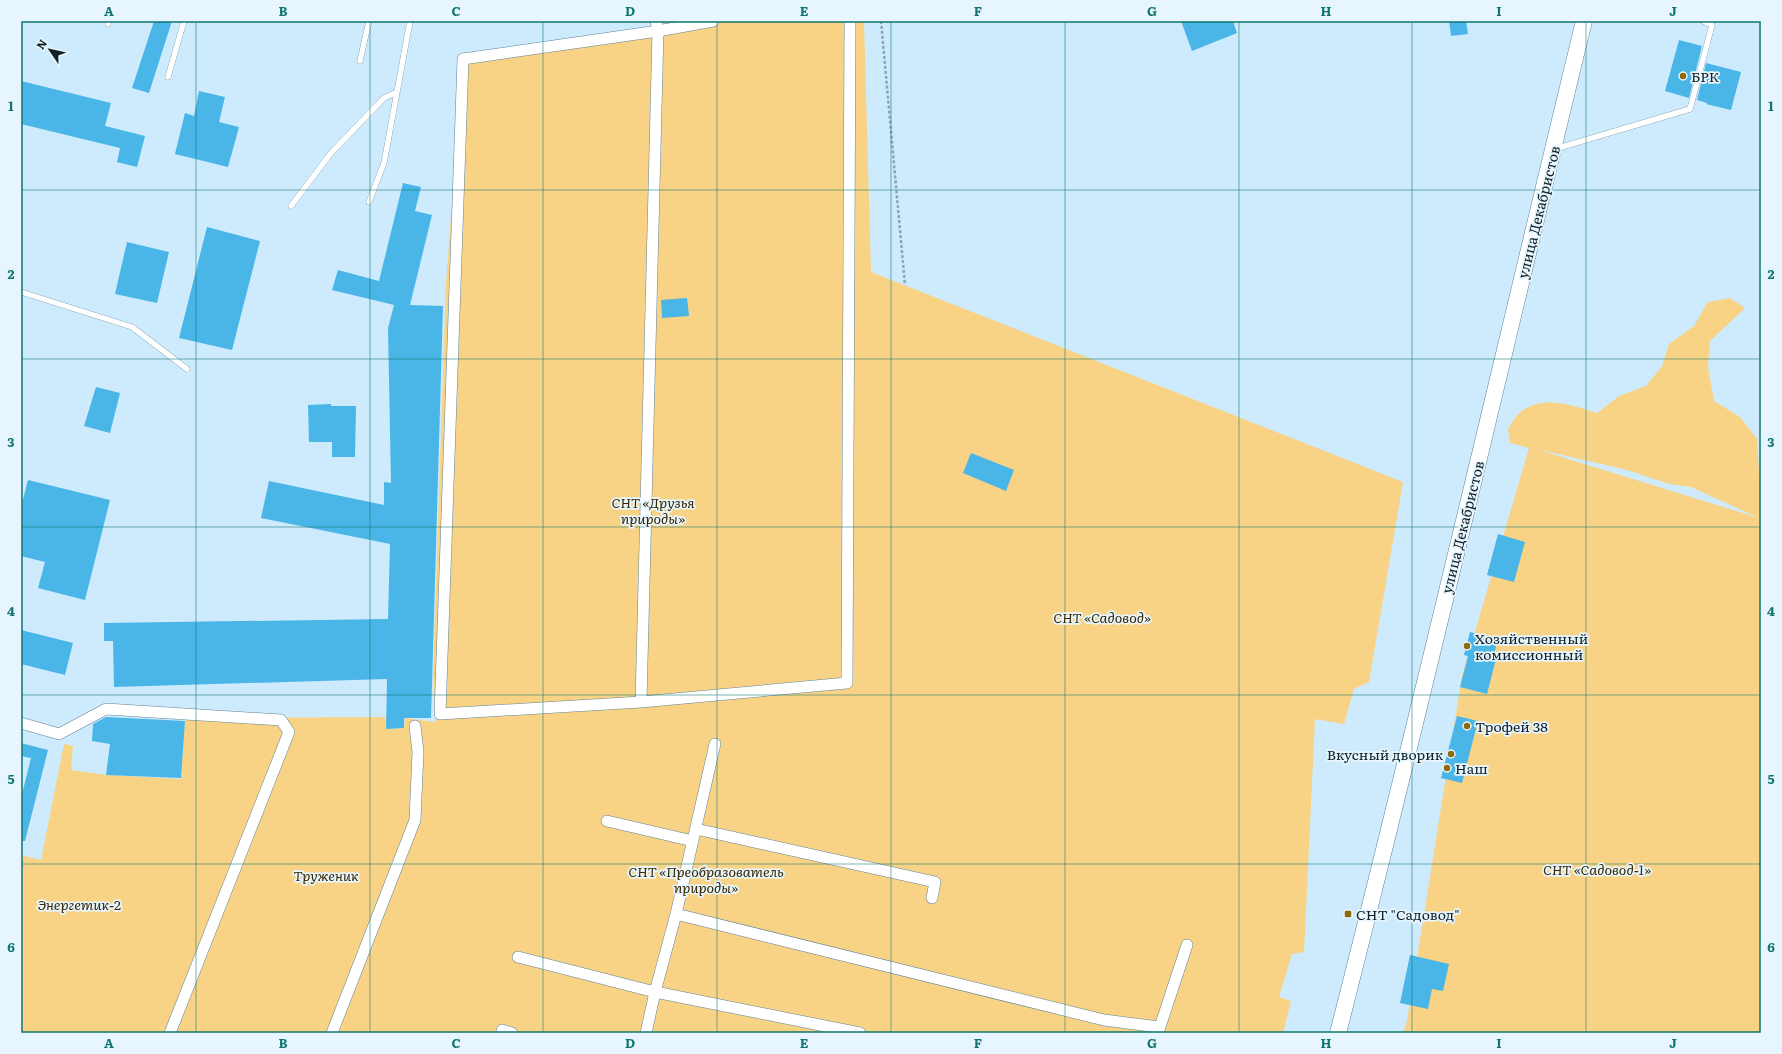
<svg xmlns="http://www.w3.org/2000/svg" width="1782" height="1054" viewBox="0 0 1782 1054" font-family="Literata,serif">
  <rect width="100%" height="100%" fill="#cdebfc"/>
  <path fill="#f8d386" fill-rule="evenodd" d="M679,21H864L871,272L1403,482L1369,682L1354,689L1344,724L1315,719L1304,952L1292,954L1279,997L1291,1001L1283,1033H21V855L41,860L64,744L73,746L71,770L106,775L181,779L185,718L385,717L386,729L404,728L405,718L436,722L433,674L446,283L463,59Z
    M1730,298L1745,308L1710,341L1708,367L1714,401L1740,417L1757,439L1761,504V1033H1403L1407,1021L1462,676L1529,448L1510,443L1508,429C1511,424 1515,417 1519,413C1543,394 1571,405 1597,413L1619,396L1646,386L1662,366L1669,344L1694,326L1708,302ZM1536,449L1627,470L1669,484L1691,487L1759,518Z"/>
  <path fill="#4ab5e7" d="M154,21H172L149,93L132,88Z
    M1181,21H1233L1237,33L1192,51Z
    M1449,21H1466L1468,34L1451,36Z
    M1679,40L1702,46L1689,98L1665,91Z
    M1706,63L1741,72L1731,110L1706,104L1707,103L1697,100Z
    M21,81L111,103L105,126L145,136L137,167L117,162L120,148L21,124Z
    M199,91L225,97L219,122L239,127L228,167L175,154L185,113L194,116Z
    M403,183L421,187L415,211L432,215L410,305L443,306L431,718H404V728L386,729L387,679L114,687L113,641H104V623L388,619L390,544L261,518L269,481L384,505V482L391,483L388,328L394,305L332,290L338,270L379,281Z
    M207,227L260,241L232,350L179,338Z
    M127,242L169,252L157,303L115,294Z
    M687,298L689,316L662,318L661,300Z
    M96,387L120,393L110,433L84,426Z
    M331,404V406H356L355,457H332V442H309L308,405Z
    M971,453L1014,470L1006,491L963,473Z
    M28,480L110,500L85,600L38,588L45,562L21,556V507Z
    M1498,534L1525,542L1514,582L1487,575Z
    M21,630L73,643L65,675L21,664Z
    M1470,632L1498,639L1493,658L1496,659L1487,694L1460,687L1468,656L1464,655Z
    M1457,716L1478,721L1462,783L1441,778Z
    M106,717L185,721L181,778L106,775L110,744L92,741L93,724Z
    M21,743L48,750L25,841H21V798L31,758L21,756Z
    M1410,955L1449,964L1443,991L1432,989L1428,1009L1400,1003Z"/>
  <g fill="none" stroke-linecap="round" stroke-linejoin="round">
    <defs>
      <path id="lane" d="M108,24L109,21
        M360,61L369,21
        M168,77L184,21
        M1555,149L1690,109L1712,25L1703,21
        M369,202L384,163L410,21
        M291,206L331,153L384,98L397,92
        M21,292L132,327L187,369"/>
      <path id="street" d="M713,21L658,31L463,59L440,714L641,702L847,683L850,21
        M641,702L658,31L656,21
        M21,723L59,734L106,709L281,720L289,732L170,1033
        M607,821L693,841
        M696,829L935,882L932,898
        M676,914L1104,1020L1159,1027
        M518,957L655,992L860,1033
        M502,1030L512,1033
        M332,1033L415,820L418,752L415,726
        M646,1033L655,992L676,914L715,744
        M1158,1033L1187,945"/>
      <path id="secondary" d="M1338,1033C1424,697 1502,358 1584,21"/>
    </defs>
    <use href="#lane" stroke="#608396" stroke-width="6"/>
    <use href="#street" stroke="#608396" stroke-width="12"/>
    <use href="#secondary" stroke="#608396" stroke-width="17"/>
    <path stroke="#8ba4b1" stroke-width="2.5" stroke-dasharray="3 2" stroke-linecap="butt" d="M881,21L905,285"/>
    <use href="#lane" stroke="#fff" stroke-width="5.5"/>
    <use href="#street" stroke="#fff" stroke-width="11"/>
    <use href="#secondary" stroke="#fff" stroke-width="16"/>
  </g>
  <path fill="none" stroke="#0f766e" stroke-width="1" stroke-opacity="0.55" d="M196,21V1033M370,21V1033M543,21V1033M717,21V1033M891,21V1033M1065,21V1033M1239,21V1033M1412,21V1033M1586,21V1033M21,190H1761M21,359H1761M21,527H1761M21,695H1761M21,864H1761"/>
  <g fill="#8e6b0f" stroke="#e7f6fe" stroke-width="1.5">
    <circle cx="1683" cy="76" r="4"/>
    <circle cx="1467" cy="646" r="4"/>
    <circle cx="1467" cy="726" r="4"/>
    <circle cx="1451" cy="754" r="4"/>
    <circle cx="1447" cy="768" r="4"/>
    <rect x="1344" y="910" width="8" height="8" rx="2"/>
  </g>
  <g text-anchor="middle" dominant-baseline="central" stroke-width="3.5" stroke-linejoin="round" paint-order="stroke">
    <g font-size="14" fill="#111f26" stroke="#e7f6fe" text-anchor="start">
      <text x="1691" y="76">БРК</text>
      <text x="1475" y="638">Хозяйственный<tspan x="1475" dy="16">комиссионный</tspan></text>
      <text x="1475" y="726">Трофей 38</text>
      <text x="1443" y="754" text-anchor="end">Вкусный дворик</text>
      <text x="1455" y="768">Наш</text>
      <text x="1356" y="914">СНТ "Садовод"</text>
    </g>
    <g font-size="14" fill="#111f26" stroke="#e7f6fe">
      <text transform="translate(1538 212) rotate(-76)">улица Декабристов</text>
      <text transform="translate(1462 527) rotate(-76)">улица Декабристов</text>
    </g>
    <g font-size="14" font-style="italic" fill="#392800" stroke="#e7f6fe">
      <text x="653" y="502">СНТ «Друзья<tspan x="653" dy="16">природы»</tspan></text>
      <text x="1102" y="617">СНТ «Садовод»</text>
      <text x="1597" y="869">СНТ «Садовод-1»</text>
      <text x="706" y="871">СНТ «Преобразователь<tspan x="706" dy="16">природы»</tspan></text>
      <text x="326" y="875">Труженик</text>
      <text x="79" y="904">Энергетик-2</text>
    </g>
  </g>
  <rect width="1782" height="1054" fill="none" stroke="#e7f6fe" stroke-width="44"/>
  <g transform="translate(50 50) rotate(304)" stroke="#e7f6fe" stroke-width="3" paint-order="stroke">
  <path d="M0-3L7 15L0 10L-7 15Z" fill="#111f26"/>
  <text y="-6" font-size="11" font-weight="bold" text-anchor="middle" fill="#111f26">N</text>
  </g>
  <rect x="22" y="22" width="1738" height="1010" fill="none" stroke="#0f766e" stroke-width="1.5"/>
  <g font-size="13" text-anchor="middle" font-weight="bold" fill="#0f766e">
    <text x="109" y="16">A</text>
    <text x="283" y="16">B</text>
    <text x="456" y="16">C</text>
    <text x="630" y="16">D</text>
    <text x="804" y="16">E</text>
    <text x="978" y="16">F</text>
    <text x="1152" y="16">G</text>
    <text x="1326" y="16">H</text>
    <text x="1499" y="16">I</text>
    <text x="1673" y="16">J</text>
    <text x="11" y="111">1</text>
    <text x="1771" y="111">1</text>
    <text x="11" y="279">2</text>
    <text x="1771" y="279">2</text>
    <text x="11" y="447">3</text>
    <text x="1771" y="447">3</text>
    <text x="11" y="616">4</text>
    <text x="1771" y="616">4</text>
    <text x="11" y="784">5</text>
    <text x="1771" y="784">5</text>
    <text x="11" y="952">6</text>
    <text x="1771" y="952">6</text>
    <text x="109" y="1048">A</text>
    <text x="283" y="1048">B</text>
    <text x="456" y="1048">C</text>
    <text x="630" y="1048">D</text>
    <text x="804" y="1048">E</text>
    <text x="978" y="1048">F</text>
    <text x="1152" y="1048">G</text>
    <text x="1326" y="1048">H</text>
    <text x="1499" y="1048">I</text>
    <text x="1673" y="1048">J</text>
  </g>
</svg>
